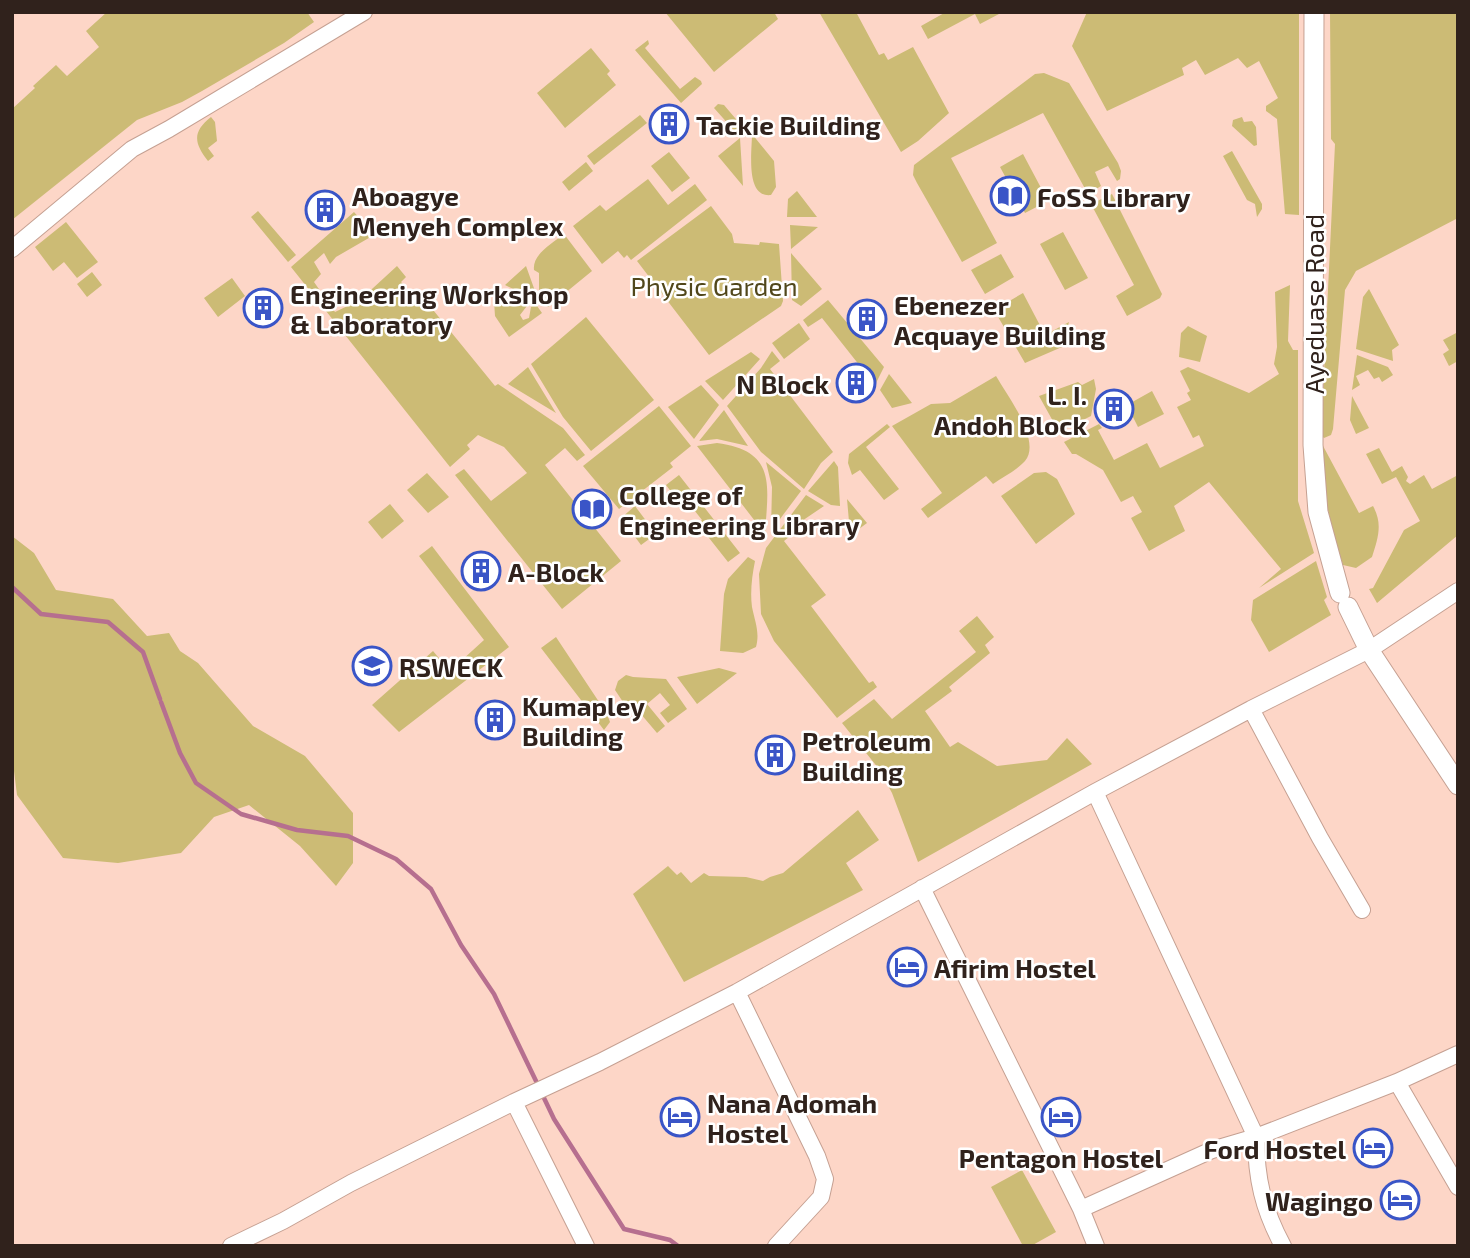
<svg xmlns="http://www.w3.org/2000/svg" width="1470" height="1258" viewBox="0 0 1470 1258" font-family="'Exo 2',sans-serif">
  <rect width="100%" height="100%" fill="#fdd6c7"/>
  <path fill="#ccbb75" d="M107,12H307L314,22L284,43L202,91L182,102L137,120L12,220V109L35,88L33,86L56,65L67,76L99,47L86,31Z
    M665,12H774L778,19L714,72Z
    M819,12H856L879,55L884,53L888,60L913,47L949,113L918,141L901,152Z
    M946,12H998L999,14L980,24L975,14L928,39L921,26Z
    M1087,12H1299V215L1285,214L1277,119L1266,111V106L1278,98L1259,61L1247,68L1238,58L1205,75L1196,60L1182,68L1184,75L1107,111L1072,46Z
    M1330,12H1458V218L1356,271L1345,290L1333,429L1331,435L1324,438L1321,435L1335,144L1331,139Z
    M648,40L649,44L645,48L680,89L695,77L701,81L702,84L681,103L635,50Z
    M591,48L610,71L607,74L616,85L565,128L537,93Z
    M1044,73L1069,83L1118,163L1121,171L1120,179L1117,181L1108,166L1095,172L1101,186L1088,194L1043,113L951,158L997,243L962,262L917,183L913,175L914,165L1035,74Z
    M718,104L724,105L741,125L739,136L714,108Z
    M640,115L647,123L594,165L587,156Z
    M211,117L215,122L217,141L208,148L214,156L208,161C194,143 192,132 211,117Z
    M1242,117L1244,122L1252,121L1256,127L1257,145L1254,146L1232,126L1233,120Z
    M752,134L774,161L776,187L771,195C745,198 752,151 752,134Z
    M740,138L743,186L718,156Z
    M1232,151L1262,204V209L1257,217L1255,204L1247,200L1223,156Z
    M669,152L690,178L672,192L651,166Z
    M1023,154L1048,201L1025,213L1000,167Z
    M586,162L593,171L569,191L562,182Z
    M648,179L668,205L695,184L707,200L631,260L627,255L624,258L618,251L602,264L573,226L600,205L606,211Z
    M797,191L817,217H787L788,199Z
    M1112,194L1162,294L1160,298L1127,316L1116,296L1134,285L1091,204Z
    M711,206L732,234L734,243L759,245L760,242L779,244L783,301L781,306L709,355L637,261Z
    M258,211L296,255L288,262L251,217Z
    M354,212L374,235L336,257L330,264L324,253L314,262L321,274L314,282L335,312L360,300L397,266L406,277L401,282L411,293L416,289L495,386L498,384L563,428L585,455L577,461L565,448L545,465L621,561L562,609L455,475L464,469L491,501L527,473L504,447L478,435L467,445L470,449L450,467L291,267Z
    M66,222L98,262L77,278L64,262L53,271L35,247Z
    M790,225L818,227L791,249Z
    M1063,232L1088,278L1065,290L1040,244Z
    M564,234L592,271L548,307L539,292V273L534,270C532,254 553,243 564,234Z
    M791,253L822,289L801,306L792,300Z
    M1001,254L1014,277L985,294L971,270Z
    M526,266L535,291L528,296L505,285Z
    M92,272L102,285L87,297L77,284Z
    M232,278L245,296L218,317L204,298Z
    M1290,285L1288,341L1293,350H1298V501L1314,553L1259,588L1281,569L1209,482L1174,506L1185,531L1149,551L1131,518L1142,512L1133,496L1121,502L1103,470L1076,454H1072L1064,442L1099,424L1102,428L1098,430L1114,460L1147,443L1160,468L1204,446L1199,435L1193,438L1177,407L1191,400L1187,393L1190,391L1180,371L1188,367L1249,393L1279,374L1274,364L1277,347L1275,292Z
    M1369,289L1399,345L1392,350L1393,361L1356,349L1363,297Z
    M1023,293L1045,335L1069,322L1062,347L1025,363L994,310Z
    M498,298L530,300V302L520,315L523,320L529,318L531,307L535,303L542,313L509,337L495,316L494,301Z
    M828,300L884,367L875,385L822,318L808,327L803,320Z
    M586,317L654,400L591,451L563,417L531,364Z
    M799,323L810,339L784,359L772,343Z
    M1188,326L1207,336L1200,362L1179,357L1181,333Z
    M1458,332V361L1449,366L1443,354L1449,350L1443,340Z
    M772,351L780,361L770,369L833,452L821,463L804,489L761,452L727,406L761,368Z
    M751,352L760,359L723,400L705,381Z
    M1357,355L1388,367L1393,375L1382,382L1379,377L1374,379L1368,370L1356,376L1360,385L1352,390Z
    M528,367L556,413L508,384Z
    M889,374L912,403L892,408L880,390Z
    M996,376C1007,395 1042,441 1025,461C1017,470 1003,477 993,484L986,476L928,518L921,509L942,493L892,426L931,404L950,403Z
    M1094,379L1096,389L1091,416L1059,432L1039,396L1078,382L1082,385Z
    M701,385L719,405L694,439L668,407Z
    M1152,391L1164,414L1138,427L1127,405Z
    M1352,396L1369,428L1356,434L1350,420Z
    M659,406L691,446L670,463L673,467L619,509L583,466Z
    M724,410L748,446L717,439L699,441Z
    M887,424L890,427L866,447L899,489L884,500L860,470L852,475L848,463L849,454Z
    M717,443C777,451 768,485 765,534L697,446Z
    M1322,444L1359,513L1373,506C1383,524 1378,538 1372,557L1356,568L1343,565C1331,526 1319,484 1322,444Z
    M1379,448L1392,472L1402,466L1408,477L1406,481L1410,484L1424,475L1432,489L1458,475V535L1377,603L1369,589L1373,588L1404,530L1420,521L1396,477L1382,484L1366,454Z
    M834,461L838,467L840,506L831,505L808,491Z
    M766,462L801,491L771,531L772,487Z
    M1046,472L1057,479L1075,514L1036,544L1001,496L1034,473Z
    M427,473L449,497L428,513L407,490Z
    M679,475L740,553L728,562L698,524L702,520L691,506L685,510L666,485Z
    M806,495L824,506L796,525L799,529L784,541L826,595L811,606L869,683L873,681L877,687L837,718L774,641L761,614L759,574L766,548Z
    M847,499L867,523L851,535L850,533Z
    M390,504L404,521L382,539L368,522Z
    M635,506L656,534L641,545L621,518Z
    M12,536L34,553L56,590L113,599L147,636L169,633L180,651L198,663L253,726L305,756L353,813V863L336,886L300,846L249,805L214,817L181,853L118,863L63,858L17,795L12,755Z
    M432,546L509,647L399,732L372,705L433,651L450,671L484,640L419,556Z
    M748,557L755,561C752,576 750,592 752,607C755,622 760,632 756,647L743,653L720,651L724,594L728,579Z
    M1316,561L1327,597L1324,600L1331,615L1269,652L1251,620L1253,600Z
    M977,616L994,637L985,645L990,653L949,687L952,691L925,711L950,747L958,742L997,766L1047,760L1067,738L1092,764L918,862L892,793L879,769L842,723L874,699L892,719L976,652L959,631Z
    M556,637L607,714L610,722L604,730L541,648Z
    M719,668L737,673L697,704L677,677Z
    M626,675L633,677L666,679L687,709L668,723L660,713L670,705L660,693L647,704L665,726L657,733L640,713L627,708L615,690L618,681Z
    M858,810L879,840L846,863L863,890L684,982L633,894L668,866L677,875L681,872L691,883L704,873L709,876L746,877L763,881L770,877L783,873Z
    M1022,1170L1056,1232L1031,1246H1023L991,1187Z"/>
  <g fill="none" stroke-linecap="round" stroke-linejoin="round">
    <path stroke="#b66f8f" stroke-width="4.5" d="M12,587L41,614L108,622L143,652L160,699
      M161,702L180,753L196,783L241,814L297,830L348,836L396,859L431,889L461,945L494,994L536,1081
      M544,1098L554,1119L624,1229L670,1240L678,1246"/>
    <defs>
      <path id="minor" d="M12,249L132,149L169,129L364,12
        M1251,709L1320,838L1362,910
        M1095,792L1256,1137L1397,1082L1458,1054
        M922,888L1081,1209L1096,1246
        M737,992L817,1156L825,1179L821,1197L776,1246
        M1397,1082L1458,1187
        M514,1102L586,1246
        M1081,1209L1212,1150L1256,1137C1256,1178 1263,1209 1283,1246
        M231,1246L283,1221L351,1183L514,1102L600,1062L737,992L1095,792L1251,709L1369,650L1458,591"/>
      <path id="tertiary" d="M1314,12L1313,445L1318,512L1340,593
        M1348,607L1369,650L1458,785"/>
    </defs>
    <use href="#minor" stroke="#c5a092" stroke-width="18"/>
    <use href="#tertiary" stroke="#c5a092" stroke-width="21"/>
    <use href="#minor" stroke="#fff" stroke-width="16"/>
    <use href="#tertiary" stroke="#fff" stroke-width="19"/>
  </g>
  <defs>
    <symbol id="building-ring" viewBox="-11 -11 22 22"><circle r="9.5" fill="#fff" stroke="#3a55c7" stroke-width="1.5"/><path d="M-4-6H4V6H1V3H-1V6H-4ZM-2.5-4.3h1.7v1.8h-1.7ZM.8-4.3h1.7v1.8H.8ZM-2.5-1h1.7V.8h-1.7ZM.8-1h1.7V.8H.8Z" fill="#3a55c7"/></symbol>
    <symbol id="library-ring" viewBox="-11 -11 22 22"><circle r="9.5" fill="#fff" stroke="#3a55c7" stroke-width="1.5"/><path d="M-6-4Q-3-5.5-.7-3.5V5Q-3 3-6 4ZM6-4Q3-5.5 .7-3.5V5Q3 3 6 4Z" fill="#3a55c7"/></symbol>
    <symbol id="school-ring" viewBox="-11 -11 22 22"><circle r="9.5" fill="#fff" stroke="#3a55c7" stroke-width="1.5"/><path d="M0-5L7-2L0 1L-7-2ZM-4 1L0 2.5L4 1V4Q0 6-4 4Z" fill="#3a55c7"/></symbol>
    <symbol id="hotel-ring" viewBox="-11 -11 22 22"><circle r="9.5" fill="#fff" stroke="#3a55c7" stroke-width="1.5"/><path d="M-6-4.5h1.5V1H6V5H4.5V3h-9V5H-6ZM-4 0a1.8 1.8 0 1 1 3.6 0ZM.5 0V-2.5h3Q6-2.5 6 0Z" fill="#3a55c7"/></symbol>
  </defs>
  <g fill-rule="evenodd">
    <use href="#building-ring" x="647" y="102" width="44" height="44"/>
    <use href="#library-ring" x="988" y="174" width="44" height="44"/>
    <use href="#building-ring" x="303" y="188" width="44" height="44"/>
    <use href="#building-ring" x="241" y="286" width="44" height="44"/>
    <use href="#building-ring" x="845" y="297" width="44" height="44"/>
    <use href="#building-ring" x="834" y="361" width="44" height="44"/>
    <use href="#building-ring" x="1092" y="387" width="44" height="44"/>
    <use href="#library-ring" x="570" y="487" width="44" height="44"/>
    <use href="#building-ring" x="459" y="549" width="44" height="44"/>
    <use href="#school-ring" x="350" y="644" width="44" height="44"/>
    <use href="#building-ring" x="473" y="698" width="44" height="44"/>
    <use href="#building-ring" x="753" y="733" width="44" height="44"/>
    <use href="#hotel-ring" x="885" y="945" width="44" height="44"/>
    <use href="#hotel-ring" x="658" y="1095" width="44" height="44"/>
    <use href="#hotel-ring" x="1039" y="1095" width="44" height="44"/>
    <use href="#hotel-ring" x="1351" y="1126" width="44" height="44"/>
    <use href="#hotel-ring" x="1378" y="1178" width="44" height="44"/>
  </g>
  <g text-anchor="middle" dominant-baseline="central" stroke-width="5" stroke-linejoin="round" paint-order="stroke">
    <g font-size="26" font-weight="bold" fill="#30221c" stroke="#fff" text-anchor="start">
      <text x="696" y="124">Tackie Building</text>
      <text x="352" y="195">Aboagye<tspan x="352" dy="30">Menyeh Complex</tspan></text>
      <text x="1037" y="196">FoSS Library</text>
      <text x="290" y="293">Engineering Workshop<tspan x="290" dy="30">&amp; Laboratory</tspan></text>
      <text x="894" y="304">Ebenezer<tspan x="894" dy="30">Acquaye Building</tspan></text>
      <text x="829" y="383" text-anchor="end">N Block</text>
      <text x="1087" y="394" text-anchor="end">L. I.<tspan x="1087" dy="30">Andoh Block</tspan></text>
      <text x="619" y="494">College of<tspan x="619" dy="30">Engineering Library</tspan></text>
      <text x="508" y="571">A-Block</text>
      <text x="399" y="666">RSWECK</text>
      <text x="522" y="705">Kumapley<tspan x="522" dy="30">Building</tspan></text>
      <text x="802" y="740">Petroleum<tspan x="802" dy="30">Building</tspan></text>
      <text x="934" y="967">Afirim Hostel</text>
      <text x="707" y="1102">Nana Adomah<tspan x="707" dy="30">Hostel</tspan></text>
      <text x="1346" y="1148" text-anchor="end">Ford Hostel</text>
      <text x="1061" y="1157" text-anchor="middle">Pentagon Hostel</text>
      <text x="1373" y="1200" text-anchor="end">Wagingo</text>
    </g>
    <g font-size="26" fill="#51471b" stroke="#fff">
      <text x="714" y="285">Physic Garden</text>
    </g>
    <g font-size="26" fill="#30221c" stroke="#fff">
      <text transform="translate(1313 304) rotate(-90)">Ayeduase Road</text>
    </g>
  </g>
  <rect width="1470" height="1258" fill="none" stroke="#30221c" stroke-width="28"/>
</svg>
